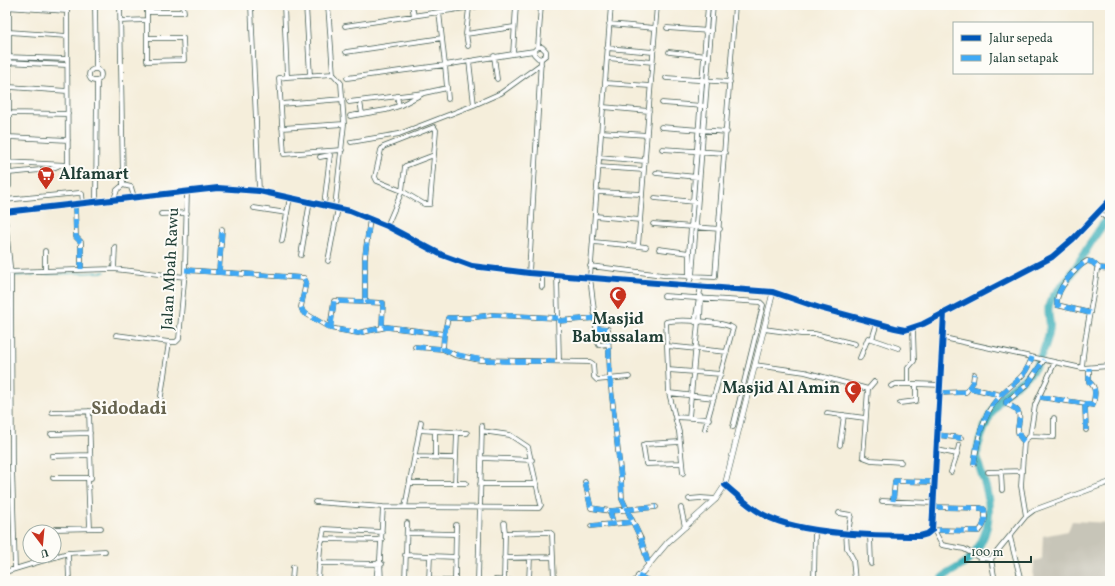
<svg xmlns="http://www.w3.org/2000/svg" width="1115" height="586" viewBox="0 0 1115 586" font-family="Vollkorn,serif">
  <rect width="100%" height="100%" fill="#fdfcf7"/>
  <filter id="ink" filterUnits="userSpaceOnUse"><feTurbulence type="fractalNoise" baseFrequency=".025" numOctaves="2"/><feDisplacementMap in="SourceGraphic" scale="8" xChannelSelector="R" yChannelSelector="G"/><feConvolveMatrix kernelMatrix="1 2 1 2 8 2 1 2 1" color-interpolation-filters="sRGB"/></filter>
  <filter id="wash" filterUnits="userSpaceOnUse"><feTurbulence type="fractalNoise" baseFrequency=".012" numOctaves="4" result="noise"/><feDisplacementMap in="SourceGraphic" scale="16" xChannelSelector="R" yChannelSelector="G"/><feGaussianBlur stdDeviation="0.9" result="paint"/><feColorMatrix in="noise" values="0 0 0 0 0 0 0 0 0 0 0 0 0 0 0 0 0 1.4 0 .05"/><feComposite in="paint" operator="in"/></filter>
  <g filter="url(#wash)">
    <rect width="100%" height="100%" fill="#f5eedb"/>
    <path fill="#c7c5b8" d="M1072,521L1110,523V581H1033L1034,561L1042,559L1043,536L1068,531Z"/>
    <g fill="none" stroke-linecap="round" stroke-linejoin="round">
      <path stroke="#41b1ba" stroke-width="1.5" d="M5,276L105,272"/>
      <path stroke="#41b1ba" stroke-width="8" d="M941,581L942,578C949,572 957,569 965,563C969,561 972,556 975,552C991,531 992,505 984,481C980,468 974,456 979,443C984,427 993,407 1004,395C1013,385 1026,380 1034,369C1041,358 1049,339 1050,326C1050,320 1047,312 1049,305C1052,294 1062,287 1068,279C1083,258 1093,235 1110,216"/>
    </g>
  </g>
  <g filter="url(#ink)">
    <g fill="none" stroke-linecap="round" stroke-linejoin="round">
      <defs>
        <path id="minor" d="M67,5L68,178
          M95,5L96,69
          M120,5L123,185
          M147,5V61L184,60L183,38H147
          M251,5L259,191
          M284,5L287,77L279,78L284,154L342,150
          M306,5L310,76
          M328,5L333,74L341,83L344,124L335,207
          M412,5L414,16
          M683,5L711,7
          M5,7L67,11
          M147,12H184L183,5
          M120,21L147,20
          M609,24L655,28
          M345,26L486,5
          M667,28L709,31
          M9,32L67,36
          M466,34L514,27
          M468,46L466,34L469,8
          M538,47L541,5
          M607,48L653,52
          M346,52L442,38
          M669,52L707,56
          M513,54L534,51
          M494,56L497,79
          M5,57L67,59
          M607,58L653,62
          M469,61L474,105
          M5,62L67,65
          M89 75a6 6 0 1 1 12 0a6 6 0 1 1-12 0Z
          M287,77L333,74
          M347,78L445,65L439,12
          M666,78L730,82
          M605,83L650,86
          M10,87L67,91
          M397,96L399,106L422,94
          M448,99L445,65L513,54L516,5
          M360,101L362,114
          M349,102L424,93L447,88
          M662,103L703,106
          M281,104L343,99
          M603,107L649,111
          M9,113L68,114
          M350,116L386,110L399,106
          M434,127L436,130L430,204H424L402,191L377,181L375,177L381,150L383,147Z
          M661,127L727,132
          M282,128L344,124
          M601,132L647,135
          M9,137L68,140
          M351,142L399,134L474,105L501,93L541,64
          M662,149L725,153
          M320,157L330,155L324,205
          M599,157L645,161
          M5,162L68,165
          M598,167L644,170
          M9,173L51,169L58,166
          M656,173L697,177
          M9,186V5
          M597,192L642,194
          M655,198L695,202
          M114,199L117,190L123,185L131,187L134,197
          M5,200L79,193L82,194L83,203
          M96,202L97,81
          M75,204L76,237L81,242V269
          M254,208L287,213
          M1099,212L1110,221
          M161,214L187,213
          M595,216L640,220
          M5,218L11,276L12,466L15,569
          M653,224L720,229
          M387,226L402,191L405,166L434,155
          M282,241L290,197
          M593,242L638,246L657,5
          M638,246L646,247
          M659,249L689,253
          M301,255L310,201
          M328,261L338,208
          M590,266L663,275L715,277L735,5
          M114,269L115,247
          M45,270V251
          M185,270L304,278L306,282L301,307L303,312L330,328L346,331L358,333L387,327L444,334L443,349L455,355L480,360L590,362L593,364L594,377L597,380L629,377
          M5,272L114,269L185,277
          M219,272L222,229
          M529,273L541,59L546,55V51L542,47H538L534,51V54L538,58L541,59
          M557,275L559,361
          M689,277V253L708,5
          M688,285L692,276L713,5
          M542,287V274
          M664,296L760,302L763,305L733,427
          M365,302L383,303L382,327
          M1090,313L1057,305C1055,290 1075,268 1087,261L1092,262L1099,268L1110,269
          M558,321L596,318
          M695,322L701,285
          M700,322L701,296
          M330,328L334,301L365,302V256L370,218
          M597,328L608,329L610,379L621,478L622,499L641,539L648,563
          M764,329L801,334H815L855,344
          M444,334L448,318H468L492,315L558,318
          M116,335L169,342
          M944,338L1082,368L1110,366
          M872,339L898,348
          M608,344L599,345L598,343L590,277L611,5
          M667,346L669,393L675,417L709,419
          M415,347L443,349
          M860,358L868,338L872,339L877,323
          M755,365L805,372L868,389L863,457L871,460L901,462
          M1082,368C1084,335 1093,303 1097,269L1099,268
          M668,370L721,374
          M908,384V368L914,361L913,329
          M916,384L941,385
          M891,386L896,384H916V401L900,403
          M970,388L1001,395
          M868,389L874,382
          M669,393L714,398
          M940,393L966,392L973,382L974,374
          M1040,397L1093,405C1095,396 1097,387 1089,382V368
          M1085,405L1086,430
          M159,410L169,342H176L179,339L185,270L187,191
          M52,412L99,411
          M827,413L865,418
          M675,417L679,432L683,473
          M689,417L698,322
          M705,429L733,328C722,321 678,319 666,322L667,346L727,352
          M419,430L467,433
          M51,434L90,433
          M938,435L961,438
          M1030,436L1035,405L1055,362
          M1024,441C1007,427 1034,414 1006,404V402L1027,385L1044,360
          M680,442L645,444L643,445L646,464L681,463
          M840,445L844,415
          M937,450L957,454L951,472
          M957,454L959,445
          M52,456L90,455
          M415,457L456,458
          M435,457V432
          M481,458L532,460
          M974,464C977,442 982,416 998,398C1013,381 1024,381 1032,357
          M1001,471L1002,490
          M988,472L1022,471
          M53,478H91L89,411
          M88,478L90,528
          M585,482L591,508L610,511L613,523
          M410,483H466
          M455,483L457,433
          M480,484H537
          M725,485C737,495 749,507 764,515C802,535 877,536 920,536L927,534L932,530L944,313
          M689,499L701,498L716,499
          M882,501L933,503
          M893,501L895,481L935,482
          M315,502L383,507L539,508L541,505L528,447L510,435L482,431
          M405,507L421,422
          M933,507L981,508L984,509C986,516 985,526 979,531L934,530
          M681,508L685,527
          M610,511L656,507
          M839,513L851,515L848,533
          M1026,516L1021,486L1024,441L1030,436L1054,437V418
          M504,523L505,533
          M591,526L633,522
          M932,530H934L942,545L964,549L980,558L991,559L1026,516L1034,510L1110,482
          M407,533L456,534
          M846,533L847,548L853,559L855,581
          M870,535L871,564
          M1010,537L1021,581
          M322,539L382,540
          M68,553L69,581
          M405,555L456,557
          M56,557L55,529L101,528
          M504,558L553,557
          M991,559L995,581
          M319,563L382,564
          M5,572L68,553L105,551
          M638,576L649,581
          M395,580L463,581
          M405,580L407,523
          M429,580L430,556
          M455,580L456,525
          M495,580L518,581
          M504,580L505,533L549,532L552,534L554,581
          M292,581L293,567
          M318,581L320,549L324,529L382,532
          M376,581L378,563
          M381,581L380,559L383,507
          M478,581L482,426
          M529,581L530,557
          M553,581H562
          M814,581L815,529"/>
        <path id="tertiary" d="M5,212L218,188L259,191L350,211L387,226L442,255L472,266L529,273L773,292L820,308L895,328L905,330L923,324L1052,257L1073,239L1110,200
          M635,581L668,542L716,499L725,485L773,292"/>
      </defs>
      <use href="#minor" stroke="#3f584d" stroke-width="5.5"/>
      <use href="#tertiary" stroke="#3f584d" stroke-width="6"/>
      <use href="#minor" stroke="#fff" stroke-width="4"/>
      <use href="#tertiary" stroke="#fff" stroke-width="5"/>
      <path stroke="#3fa9f5" stroke-width="5" stroke-dasharray="10 5" stroke-linecap="butt" d="M75,204L76,237L81,242V269
        M185,270L304,278L306,282L301,307L303,312L330,328L346,331L358,333L387,327L444,334L443,349C479,365 520,361 559,361
        M219,272L222,229
        M365,302L383,303L382,327
        M1090,313L1057,305C1055,290 1075,268 1087,261L1092,262L1099,268L1110,269
        M558,321L596,318
        M331,326L334,301L365,302V256L370,218
        M597,328L608,329L610,379L621,478L622,499L641,539L648,563
        M444,334L448,318H468L492,315L558,318
        M415,347L443,349
        M970,388L1001,395
        M940,393L966,392L973,382L974,374
        M1040,397L1093,405C1095,396 1097,387 1089,382V368
        M1085,405L1086,430
        M938,435L961,438
        M1024,441C1007,427 1034,414 1006,404V402L1027,385L1044,360
        M974,464C977,442 982,416 998,398C1013,381 1024,381 1032,357
        M585,482L591,508L610,511L613,523
        M893,501L895,481L935,482
        M933,507L981,508L984,509C986,516 985,526 979,531L934,530
        M610,511L656,507
        M591,526L633,522
        M638,576L649,581"/>
      <defs>
        <path id="cycleway" d="M5,212L218,188L259,191L350,211L387,226L442,255L472,266L529,273L773,292L820,308L895,328L905,330L923,324L1052,257L1073,239L1110,200
          M725,485C737,495 749,507 764,515C802,535 877,536 920,536L927,534L932,530L944,313"/>
      </defs>
      <use href="#cycleway" stroke="#fdfcf7" stroke-width="8"/>
      <use href="#cycleway" stroke="#0057b8" stroke-width="6"/>
    </g>
  </g>
  <defs>
    <symbol id="supermarket-pin" viewBox="-11 -11 22 30"><path d="M0 17L-7.5 6A9.5 9.5 0 1 1 7.5 6Z" fill="#c8321e" stroke="#fdfcf7"/><path d="M-6-5.5h2.5l.6 2H6L4.5 2H-2.5L-4.4-4H-6ZM-1.5 3.2a1.3 1.3 0 1 0 .1 0ZM3 3.2a1.3 1.3 0 1 0 .1 0Z" fill="#fff"/></symbol>
    <symbol id="mosque-pin" viewBox="-11 -11 22 30"><path d="M0 17L-7.5 6A9.5 9.5 0 1 1 7.5 6Z" fill="#c8321e" stroke="#fdfcf7"/><path d="M3.5-4.9A6 6 0 1 0 3.5 4.9A5 5 0 1 1 3.5-4.9Z" fill="#fff"/></symbol>
  </defs>
  <g fill-rule="evenodd">
    <use href="#supermarket-pin" x="36" y="165" width="20" height="27"/>
    <use href="#mosque-pin" x="608" y="285" width="20" height="27"/>
    <use href="#mosque-pin" x="843" y="379" width="20" height="27"/>
  </g>
  <g text-anchor="middle" dominant-baseline="central" stroke-width="4" stroke-linejoin="round" paint-order="stroke">
    <g font-size="16" font-weight="bold" fill="#1f3d34" stroke="#fdfcf7" text-anchor="start">
      <text x="59" y="175">Alfamart</text>
      <text x="618" y="320" text-anchor="middle">Masjid<tspan x="618" dy="18">Babussalam</tspan></text>
      <text x="840" y="389" text-anchor="end">Masjid Al Amin</text>
    </g>
    <g font-size="16" fill="#1f3d34" stroke="#fdfcf7">
      <text transform="translate(171 269) rotate(-87)">Jalan Mbah Rawu</text>
    </g>
    <g font-size="18" font-weight="bold" fill="#66634e" stroke="#fdfcf7">
      <text x="129" y="409">Sidodadi</text>
    </g>
  </g>
  <rect width="1115" height="586" fill="none" stroke="#fdfcf7" stroke-width="20"/>
  <rect x="953" y="22" width="140" height="52" fill="#fdfcf7" stroke="#a4b0a9"/>
  <rect x="961" y="35" width="20" height="6" fill="#0057b8" stroke="#a4b0a9"/>
  <text x="989" y="42" font-size="12" fill="#1f3d34">Jalur sepeda</text>
  <rect x="961" y="55" width="20" height="6" fill="#3fa9f5" stroke="#a4b0a9"/>
  <text x="989" y="62" font-size="12" fill="#1f3d34">Jalan setapak</text>
  <g transform="translate(42 544) rotate(164)"><circle r="19" fill="#fdfcf7" stroke="#a4b0a9"/>
  <path d="M0-3L7 15L0 10L-7 15Z" fill="#c8321e"/>
  <text y="-6" font-size="11" font-weight="bold" text-anchor="middle" fill="#1f3d34">U</text>
  </g>
  <path d="M965 556v6h66v-6" fill="none" stroke="#1f3d34" stroke-width="2"/>
  <text x="971" y="556" font-size="12" fill="#1f3d34" stroke="#fdfcf7" stroke-width="3" paint-order="stroke">100 m</text>
</svg>
